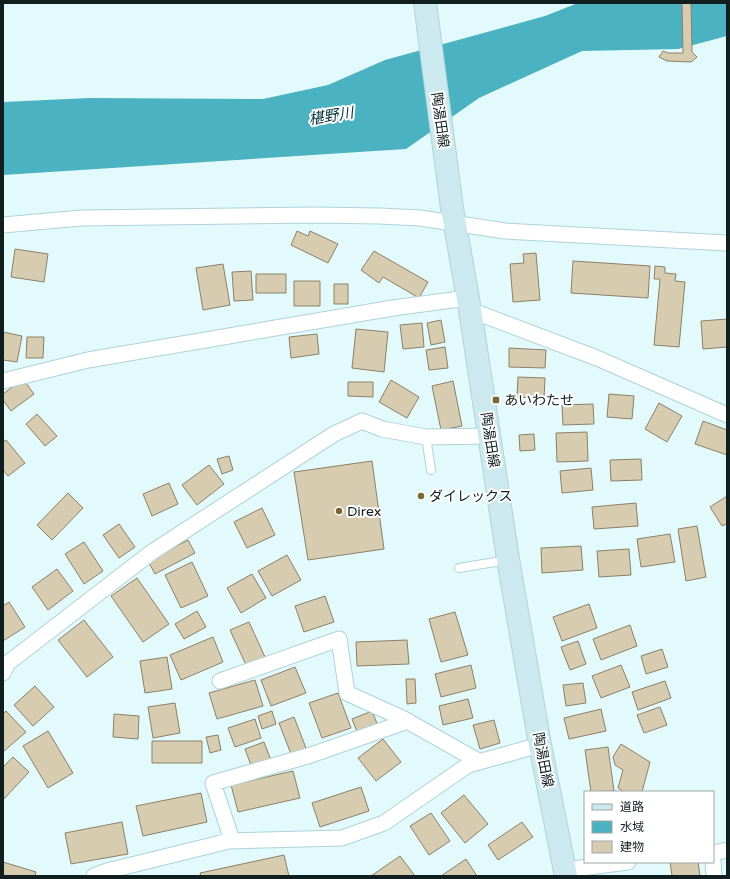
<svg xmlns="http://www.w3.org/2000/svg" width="730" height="879" viewBox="0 0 730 879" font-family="'Varela Round','Noto Sans JP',sans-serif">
  <rect width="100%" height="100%" fill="#e3fafd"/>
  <path fill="#4bb2c1" d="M578,3H727V36L678,49L582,51L479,98L406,149L3,175V102L89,98L263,99L328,85L385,60L545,16Z"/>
  <path fill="#d8ccb0" stroke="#8c8066" d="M682,3H691L692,52L697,57L691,62L667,61L659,57L663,51L668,53H683Z
    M297,231L308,236L310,231L338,244L328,263L291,245Z
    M15,249L48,254L44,282L11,277Z
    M374,251L428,282L419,298L383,277L379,283L361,270Z
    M536,253L540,300L513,302L510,264L524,263L523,254Z
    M573,261L650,266L648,298L571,293Z
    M223,264L230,305L203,310L196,268Z
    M655,266L665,267V273L676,274L675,281L685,282L679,347L654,345L660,279H654Z
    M251,271L253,300L234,301L232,272Z
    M256,274H286V293H256Z
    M294,281H320V306H294Z
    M334,284H348V304H334Z
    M727,319V347L703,349L701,321Z
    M441,320L445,342L431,345L427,323Z
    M422,323L424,347L403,349L400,325Z
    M356,329L388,332L384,372L352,368Z
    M3,332L22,336L17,362L3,360Z
    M317,334L319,354L291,358L289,337Z
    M27,337H44L43,358H26Z
    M445,347L448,368L429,370L426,350Z
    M509,348L546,350L545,368L509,367Z
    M518,377L545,378L544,398L517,397Z
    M23,379L34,394L11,411L3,400V394Z
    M391,380L419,397L407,418L379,402Z
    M453,381L462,426L441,430L432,386Z
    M348,382H373V397L348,396Z
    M609,394L634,396L632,419L607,417Z
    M659,403L682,416L667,442L645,429Z
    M593,404L594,424L563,425L562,405Z
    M37,414L57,436L45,446L26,424Z
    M703,421L727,430V455L695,444Z
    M587,432L588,461L557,462L556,433Z
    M534,434L535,450L520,451L519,435Z
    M6,440L25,463L8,476L3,470V442Z
    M229,456L233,470L222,474L217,459Z
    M641,459L642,480L611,481L610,460Z
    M372,461L384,549L308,560L294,472Z
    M209,465L224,484L197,505L182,485Z
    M591,468L593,490L562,493L560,471Z
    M169,483L178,504L152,516L143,494Z
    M68,493L83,508L52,540L37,525Z
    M727,496V524L722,526L710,507Z
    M636,503L638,526L594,529L592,507Z
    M262,508L275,535L247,548L234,522Z
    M119,524L135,547L119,558L103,535Z
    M697,526L706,577L686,581L678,529Z
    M670,534L675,562L641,567L637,539Z
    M188,540L195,553L155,574L148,561Z
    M84,542L103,571L84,584L65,554Z
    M581,546L583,570L542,573L541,548Z
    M629,549L631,575L599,577L597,551Z
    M287,555L301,580L272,596L258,571Z
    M192,562L208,596L181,608L165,575Z
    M57,569L73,591L48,610L32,587Z
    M252,574L266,598L241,613L227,588Z
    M137,578L169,624L143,642L111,596Z
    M325,596L334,622L304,632L295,606Z
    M9,602L25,627L3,641V606Z
    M589,604L597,628L562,641L553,617Z
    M197,611L206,627L184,639L175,624Z
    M455,612L468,655L441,662L429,619Z
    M84,620L113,657L87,677L58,640Z
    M249,622L265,657L246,665L230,630Z
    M630,625L637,646L601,660L593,639Z
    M213,637L223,662L181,680L170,655Z
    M407,640L409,664L357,666L356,642Z
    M578,641L586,664L570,670L561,647Z
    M662,649L668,667L646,674L641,656Z
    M167,657L172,689L145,693L140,661Z
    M471,665L476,688L441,697L435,674Z
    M621,665L630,687L601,698L592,676Z
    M295,667L306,693L271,706L261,680Z
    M406,679H415L416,703L407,704Z
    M255,680L263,706L217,719L209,693Z
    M665,681L671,698L638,710L632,692Z
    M583,683L586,703L566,706L563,685Z
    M35,686L54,707L33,726L14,705Z
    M338,693L351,728L322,738L309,703Z
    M468,699L473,718L443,725L439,706Z
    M175,703L180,733L153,738L148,707Z
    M660,707L667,725L644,733L637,715Z
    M601,709L606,731L569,739L564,718Z
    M6,711L26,732L3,752V714Z
    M272,711L276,724L262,729L258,716Z
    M372,711L378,726L358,734L352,719Z
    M114,714L139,716L138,739L113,737Z
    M294,717L306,748L291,754L279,723Z
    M255,719L261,738L235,747L228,728Z
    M494,720L500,743L480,749L473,725Z
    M48,731L73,773L48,788L23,746Z
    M218,735L221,750L210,753L206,737Z
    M383,739L401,762L376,781L358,758Z
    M152,741H202V763H152Z
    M264,742L272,763L253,771L245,749Z
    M621,744L650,762L642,792H624L618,788L623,770L615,765L613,757Z
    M608,747L614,791L591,792L585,750Z
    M13,757L29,772L3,800V767Z
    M293,771L300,798L238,812L231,785Z
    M361,787L369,811L320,827L312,803Z
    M201,793L207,822L143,836L136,806Z
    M464,795L488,824L465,843L441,813Z
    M431,813L450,841L429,855L410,826Z
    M122,822L128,854L71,864L65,833Z
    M522,822L533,837L498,860L488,845Z
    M284,855L289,876H201L200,873Z
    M400,856L415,876H371Z
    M466,859L477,876H441Z
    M3,862L36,872L35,876H3Z
    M670,862H698L700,876H672Z"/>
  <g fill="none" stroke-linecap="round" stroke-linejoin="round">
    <defs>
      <path id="lane" d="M426,437L431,470
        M459,568L507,560"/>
      <path id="street" d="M3,225L81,218L314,215L380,216L420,218L505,231L727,243
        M470,310L597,358L727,415
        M3,381L88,360L393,308L467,298
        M3,673L8,663L152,552L334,434L362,421L382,429L426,437L490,436
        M220,681L339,639L347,693L402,718L480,762
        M232,840L213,783L311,755L408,721
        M713,853L727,850
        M713,862L714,876
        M565,870L628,862
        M94,876L107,871L229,841L342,838L384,823L468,765L540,745"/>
      <path id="secondary" d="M425,3L452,208L470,310L508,559L540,745L566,876"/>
    </defs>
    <use href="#lane" stroke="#aed3d9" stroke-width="10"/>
    <use href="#street" stroke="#aed3d9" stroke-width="17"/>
    <use href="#secondary" stroke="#aed3d9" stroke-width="24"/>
    <use href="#lane" stroke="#fff" stroke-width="8"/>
    <use href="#street" stroke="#fff" stroke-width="15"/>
    <use href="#secondary" stroke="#cbe9ee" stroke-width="22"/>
  </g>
  <g fill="#7b6736" stroke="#fff" stroke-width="1.5">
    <rect x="492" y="396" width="8" height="8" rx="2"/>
    <circle cx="421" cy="496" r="4"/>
    <circle cx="339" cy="511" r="4"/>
  </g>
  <g text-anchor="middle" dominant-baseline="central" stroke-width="4" stroke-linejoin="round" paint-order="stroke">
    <g font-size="14" fill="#101e20" stroke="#fff">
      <text transform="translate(440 120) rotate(82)">陶湯田線</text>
      <text transform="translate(490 440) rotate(81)">陶湯田線</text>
      <text transform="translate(543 760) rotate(79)">陶湯田線</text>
    </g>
    <g font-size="14" fill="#101e20" stroke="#fff" text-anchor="start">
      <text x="504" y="400">あいわたせ</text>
      <text x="429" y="496">ダイレックス</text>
      <text x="347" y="511">Direx</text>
    </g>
    <g font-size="15" font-style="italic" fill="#03363c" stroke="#fff">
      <text transform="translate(331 116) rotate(-9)">椹野川</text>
    </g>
  </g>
  <rect width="730" height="879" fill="none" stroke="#101e20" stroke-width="8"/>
  <rect x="584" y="791" width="130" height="72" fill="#ffffff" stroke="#9fa5a6"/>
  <rect x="592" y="804" width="20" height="6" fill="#cbe9ee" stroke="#9fa5a6"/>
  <text x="620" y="811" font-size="12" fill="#101e20">道路</text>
  <rect x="592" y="821" width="20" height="12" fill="#4bb2c1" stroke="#9fa5a6"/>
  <text x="620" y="831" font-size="12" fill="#101e20">水域</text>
  <rect x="592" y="841" width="20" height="12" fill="#d8ccb0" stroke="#9fa5a6"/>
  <text x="620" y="851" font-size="12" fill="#101e20">建物</text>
</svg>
